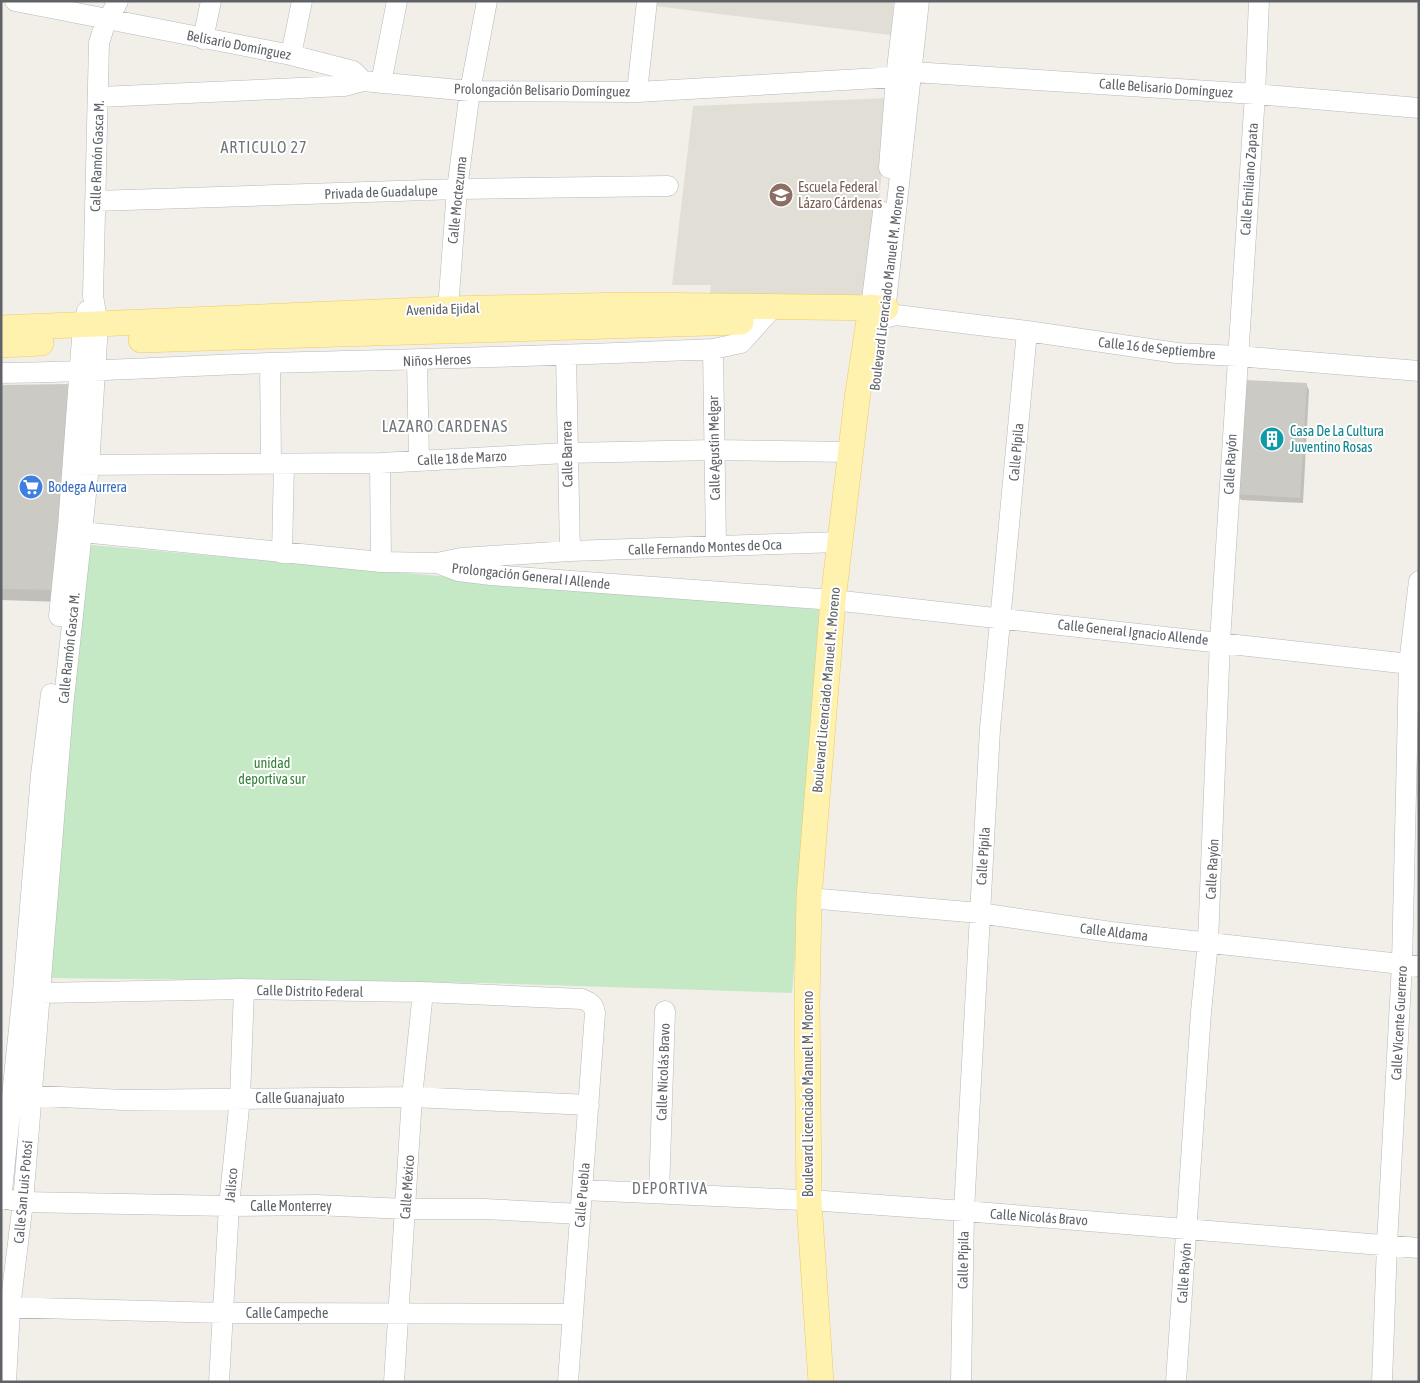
<svg xmlns="http://www.w3.org/2000/svg" width="1420" height="1383" viewBox="0 0 1420 1383" font-family="'Asap Condensed',sans-serif">
  <rect width="100%" height="100%" fill="#f1efe8"/>
  <path fill="#e1ded6" d="M656,1H894L891,35L655,6Z
    M889,98L869,303L709,300L711,285H672L693,106Z"/>
  <path fill="#c5e8c5" d="M91,545L823,610L792,993L483,983L49,978L66,708Z"/>
  <path fill="#0003" d="M1306,384L1309,390L1303,503L1241,500L1238,494Z
    M1,386L60,602L1,600Z"/>
  <path fill="#cccac5" d="M1243,380L1307,383L1300,498L1236,494Z
    M69,384L54,590L1,589V385Z"/>
  <g fill="none" stroke-linecap="round" stroke-linejoin="round">
    <defs>
      <path id="minor" d="M15,1L291,55L353,71L363,81
        M203,39L211,1
        M291,55L302,1
        M381,83L397,1
        M637,92L647,1
        M99,97L344,86L363,81L470,91L637,92L896,77L913,72L1255,94L1419,108
        M889,168L896,77L905,1
        M95,201L457,189L668,186
        M871,307L883,212
        M448,309L457,189L470,91L487,1
        M885,312L919,1
        M884,318L896,315L1027,331L1177,353L1237,356L1419,371
        M713,349L716,546
        M566,356L570,551
        M417,361L419,460
        M270,363L271,463
        M1,373C91,372 180,366 270,363C418,359 565,356 713,349L741,343L775,305
        M380,463L381,562
        M75,465L380,463L566,453L715,450L850,452
        M68,527L82,532L381,562L437,563L458,571L491,575L833,600L1419,665
        M282,553L284,464
        M437,563L461,558L570,551L840,542
        M59,616L68,527L83,325L87,311
        M809,898L979,913L1111,932L1419,966
        M23,991L40,993L244,989L423,992L582,999C590,1002 594,1005 595,1013L568,1382
        M19,1095L124,1100L412,1097L589,1105
        M583,1190L824,1201L964,1211L1419,1248
        M659,1193L665,1011
        M1,1200L23,991L41,775L51,694
        M11,1200L23,1202L229,1206L316,1205L406,1209H484L580,1214
        M1,1307L224,1313L572,1314
        M6,1382L10,1308L23,1202L63,708L89,466L98,325L93,296L99,43L104,27L118,1
        M219,1382L229,1206L240,1098L244,989
        M394,1382L412,1097L423,992
        M961,1382L964,1211L990,729L1027,331
        M1176,1382L1201,1012L1208,942L1220,641L1255,94L1259,1
        M1382,1382L1387,1244L1402,964L1409,664L1419,581"/>
      <path id="major" d="M1,328L448,309L627,305L886,308
        M141,340L741,322
        M1,345L41,343
        M821,1382L809,1202L807,1005L809,898L833,600L857,399L871,307"/>
    </defs>
    <use href="#minor" stroke="#b5b8bc" stroke-width="21"/>
    <use href="#major" stroke="#f2c960" stroke-width="26"/>
    <use href="#minor" stroke="#fff" stroke-width="20"/>
    <use href="#major" stroke="#fff2af" stroke-width="25"/>
  </g>
  <defs>
    <symbol id="school-disc" viewBox="-11 -11 22 22"><circle r="9.5" fill="#8d6e63" stroke="#fff"/><path d="M0-5L7-2L0 1L-7-2ZM-4 1L0 2.5L4 1V4Q0 6-4 4Z" fill="#fff"/></symbol>
    <symbol id="building-disc" viewBox="-11 -11 22 22"><circle r="9.5" fill="#0f9aa8" stroke="#fff"/><path d="M-4-6H4V6H1V3H-1V6H-4ZM-2.5-4.3h1.7v1.8h-1.7ZM.8-4.3h1.7v1.8H.8ZM-2.5-1h1.7V.8h-1.7ZM.8-1h1.7V.8H.8Z" fill="#fff"/></symbol>
    <symbol id="supermarket-disc" viewBox="-11 -11 22 22"><circle r="9.5" fill="#3f7fe0" stroke="#fff"/><path d="M-6-5.5h2.5l.6 2H6L4.5 2H-2.5L-4.4-4H-6ZM-1.5 3.2a1.3 1.3 0 1 0 .1 0ZM3 3.2a1.3 1.3 0 1 0 .1 0Z" fill="#fff"/></symbol>
  </defs>
  <g fill-rule="evenodd">
    <use href="#school-disc" x="767" y="181" width="28" height="28"/>
    <use href="#building-disc" x="1258" y="425" width="28" height="28"/>
    <use href="#supermarket-disc" x="17" y="473" width="28" height="28"/>
  </g>
  <g text-anchor="middle" dominant-baseline="central" stroke-width="4" stroke-linejoin="round" paint-order="stroke">
    <g font-size="14" fill="#5f6368" stroke="#fff">
      <text transform="translate(239 45) rotate(11)">Belisario Domínguez</text>
      <text transform="translate(1166 88) rotate(4)">Calle Belisario Domínguez</text>
      <text transform="translate(542 90) rotate(1)">Prolongación Belisario Domínguez</text>
      <text transform="translate(97 156) rotate(-88)">Calle Ramón Gasca M.</text>
      <text transform="translate(1249 179) rotate(-86)">Calle Emiliano Zapata</text>
      <text transform="translate(381 192) rotate(-2)">Privada de Guadalupe</text>
      <text transform="translate(457 200) rotate(-84)">Calle Moctezuma</text>
      <text transform="translate(887 288) rotate(-83)">Boulevard Licenciado Manuel M. Moreno</text>
      <text transform="translate(443 309) rotate(-2)">Avenida Ejidal</text>
      <text transform="translate(1157 348) rotate(6)">Calle 16 de Septiembre</text>
      <text transform="translate(437 360) rotate(-2)">Niños Heroes</text>
      <text transform="translate(714 448) rotate(-91)">Calle Agustín Melgar</text>
      <text transform="translate(1016 452) rotate(-85)">Calle Pípila</text>
      <text transform="translate(567 454) rotate(-91)">Calle Barrera</text>
      <text transform="translate(462 458) rotate(-3)">Calle 18 de Marzo</text>
      <text transform="translate(1230 464) rotate(-87)">Calle Rayón</text>
      <text transform="translate(705 547) rotate(-2)">Calle Fernando Montes de Oca</text>
      <text transform="translate(531 576) rotate(6)">Prolongación General I Allende</text>
      <text transform="translate(1133 632) rotate(6)">Calle General Ignacio Allende</text>
      <text transform="translate(69 648) rotate(-84)">Calle Ramón Gasca M.</text>
      <text transform="translate(826 690) rotate(-85)">Boulevard Licenciado Manuel M. Moreno</text>
      <text transform="translate(983 856) rotate(-86)">Calle Pípila</text>
      <text transform="translate(1212 869) rotate(-87)">Calle Rayón</text>
      <text transform="translate(1114 932) rotate(7)">Calle Aldama</text>
      <text transform="translate(310 991) rotate(1)">Calle Distrito Federal</text>
      <text transform="translate(1399 1023) rotate(-87)">Calle Vicente Guerrero</text>
      <text transform="translate(663 1072) rotate(-88)">Calle Nicolás Bravo</text>
      <text transform="translate(808 1094) rotate(-90)">Boulevard Licenciado Manuel M. Moreno</text>
      <text x="300" y="1098">Calle Guanajuato</text>
      <text transform="translate(231 1185) rotate(-85)">Jalisco</text>
      <text transform="translate(407 1187) rotate(-86)">Calle México</text>
      <text transform="translate(23 1192) rotate(-85)">Calle San Luis Potosí</text>
      <text transform="translate(582 1195) rotate(-85)">Calle Puebla</text>
      <text x="291" y="1206">Calle Monterrey</text>
      <text transform="translate(1039 1217) rotate(4)">Calle Nicolás Bravo</text>
      <text transform="translate(963 1260) rotate(-89)">Calle Pípila</text>
      <text transform="translate(1184 1273) rotate(-86)">Calle Rayón</text>
      <text x="287" y="1313">Calle Campeche</text>
    </g>
    <g font-size="14" fill="#785e54" stroke="#fff" text-anchor="start">
      <text x="798" y="187">Escuela Federal<tspan x="798" dy="16">Lázaro Cárdenas</tspan></text>
    </g>
    <g font-size="14" fill="#0d838f" stroke="#fff" text-anchor="start">
      <text x="1290" y="431">Casa De La Cultura<tspan x="1290" dy="16">Juventino Rosas</tspan></text>
    </g>
    <g font-size="14" fill="#366cbe" stroke="#fff" text-anchor="start">
      <text x="48" y="487">Bodega Aurrera</text>
    </g>
    <g font-size="14" fill="#348238" stroke="#fff">
      <text x="272" y="763">unidad<tspan x="272" dy="16">deportiva sur</tspan></text>
    </g>
    <g font-size="16" letter-spacing="1" fill="#70757a" stroke="#fff">
      <text x="264" y="147">ARTICULO 27</text>
      <text x="445" y="426">LAZARO CARDENAS</text>
      <text x="670" y="1188">DEPORTIVA</text>
    </g>
  </g>
  <rect width="1420" height="1383" fill="none" stroke="#5f6368" stroke-width="5"/>
</svg>
